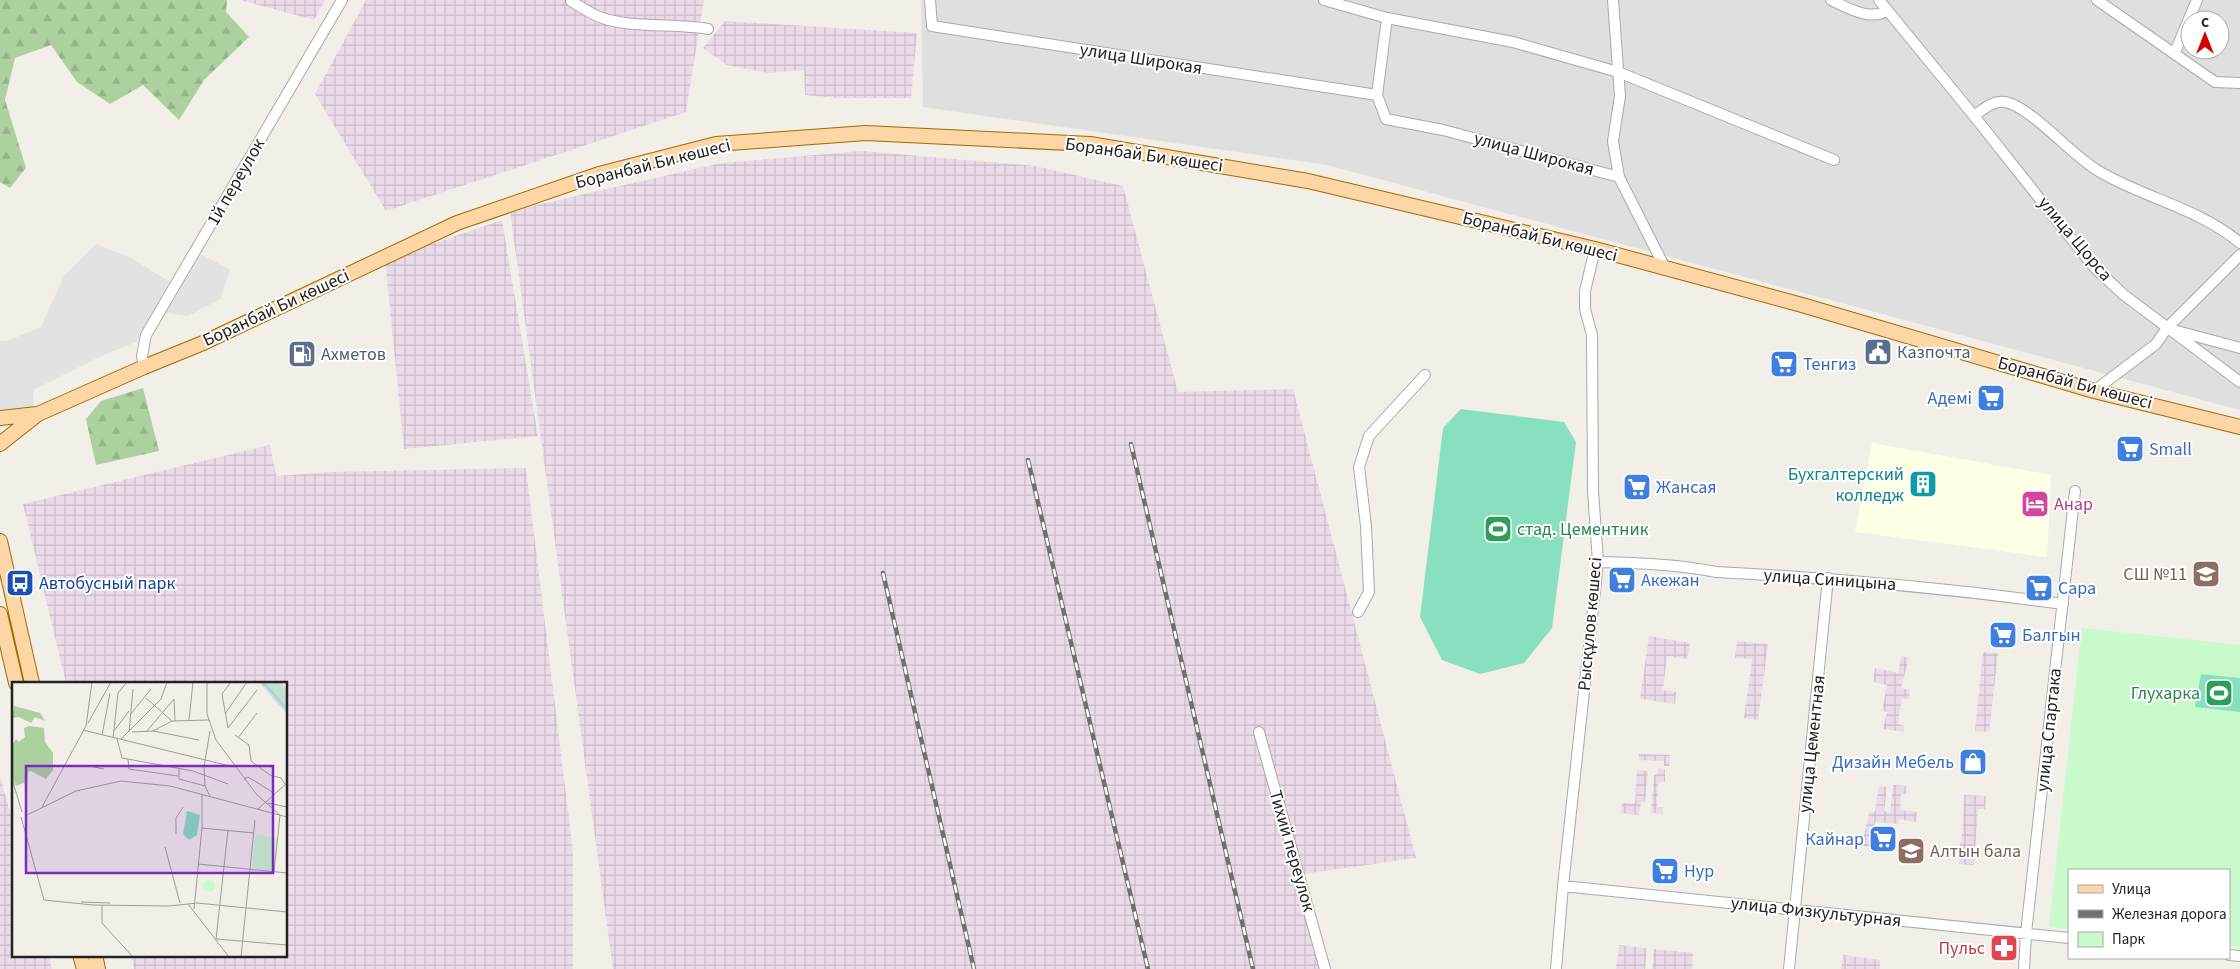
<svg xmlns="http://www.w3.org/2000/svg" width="2240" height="969" viewBox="0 0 2240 969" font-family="'Source Sans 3',sans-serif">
  <defs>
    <pattern id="industrial-grid" width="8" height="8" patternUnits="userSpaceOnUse" patternTransform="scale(1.25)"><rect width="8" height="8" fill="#ebdbe8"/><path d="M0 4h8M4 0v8" fill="none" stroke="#c9bcc7"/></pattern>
    <pattern id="forest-firs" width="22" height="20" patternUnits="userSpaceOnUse" patternTransform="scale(1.25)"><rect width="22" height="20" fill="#add19e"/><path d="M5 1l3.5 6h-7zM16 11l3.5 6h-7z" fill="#95b388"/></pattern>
  </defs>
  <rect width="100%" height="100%" fill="#f2efe9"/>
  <path fill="#e0dfdf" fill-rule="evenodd" d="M921,0H2240V410L1327,165L923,107ZM2190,20H2220V50H2190Z"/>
  <path fill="url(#industrial-grid)" d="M240,0H325L314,20Z
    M366,0H704L686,112L386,211L315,94Z
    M725,21L917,33L911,98H837L805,95L804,70L768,73L727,65L703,48Z
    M862,151L1035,166L1123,186L1178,392L1293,389L1416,858L1303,874L1327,969H613L510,211L721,163Z
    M502,220L538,436L404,449L385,260Z
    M270,445L276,476L330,472L526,468L573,852V969H134L131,955H286V683H66L23,504Z
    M1649,636L1690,643L1687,659L1667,656L1663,690L1676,692L1675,704L1640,699Z
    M1737,641L1768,644L1758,720L1744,718L1752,659L1735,658Z
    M1983,652L1998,653L1989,732L1975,731Z
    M1901,656L1909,658L1901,688L1910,690L1909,699L1902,698L1900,709L1898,724L1904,726V732L1883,729L1887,712L1882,711L1887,685L1873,682L1875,668L1898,673Z
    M1639,754L1670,755L1669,766H1664V761L1639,760Z
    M1658,768L1665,769V782L1658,783L1657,807H1663V814L1651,813L1654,775L1658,774Z
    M1637,770L1648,771L1645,802H1641L1639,815L1621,813L1622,803H1635Z
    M0,776L14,827V955H48L52,969H0Z
    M1893,785L1907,786L1906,794H1901L1900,810L1917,812L1916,822L1899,819L1898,824L1875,822L1871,847L1862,846L1869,812H1875L1879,786L1887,787L1884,811L1890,813Z
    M1964,795L1986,796L1985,809H1978L1974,865L1959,864L1960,843L1962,842Z
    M1619,945L1647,948L1645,969H1616Z
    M1654,949L1693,953L1692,969H1652Z
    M1843,955L1880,960V969H1841Z"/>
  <path fill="#ffffe5" d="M1872,443L2051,475L2047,557L1855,532Z"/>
  <path fill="url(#forest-firs)" d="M0,0H227L226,12L249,37L204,80L179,120L143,85L110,104L77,82L51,45L15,58L5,100L26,168L10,188L0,182Z
    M143,388L159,451L96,465L86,419L101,401Z"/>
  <path fill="#c8facc" d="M2082,628L2240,645V947L2229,946V870H2069V929L2049,927Z"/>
  <path fill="#88e0be" d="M1461,409L1564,422L1576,442L1552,628L1524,663L1480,674L1442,660L1420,617L1443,428Z
    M2201,674L2240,678V712L2195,707Z"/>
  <path fill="#e2e2e2" d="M96,244L131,258L170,282L136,342L101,356L33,390L34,409L0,415V341H7L41,327L64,276Z
    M201,254L230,270L220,299L188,316L166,313Z"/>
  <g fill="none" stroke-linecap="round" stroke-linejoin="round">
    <defs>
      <path id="minor" d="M930,0L932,26L1377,95
        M1324,0L1387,18L1513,42L1618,72L1834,160
        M1613,0L1620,96L1613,141L1619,177L1665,268
        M1831,0C1848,8 1869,21 1887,11
        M1879,0L1974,116L2094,267L2124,295L2240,382
        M2097,0L2215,82L2240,83
        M571,1C579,6 587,11 595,15C623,29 675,23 708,29
        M1387,18L1377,95L1386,119L1443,130L1619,177
        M2175,52L2197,0
        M1974,116C1986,107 1997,97 2012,104C2042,118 2071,155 2100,172C2145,198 2200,209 2240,243
        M2173,330L2240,348
        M144,367L142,356L146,335L342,0
        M2094,391L2156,344L2167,328L2240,255
        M1598,562C1637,563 1677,564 1716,572C1832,578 1947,588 2063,604
        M1358,612L1369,592L1366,526L1359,467L1369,436L1425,375
        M1259,732L1325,969
        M1563,886L2069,938
        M2229,955L2240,956
        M1556,969L1563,886L1598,562L1593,491L1592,335L1585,309V291L1595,249
        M1789,969L1828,578
        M2024,969L2026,933L2075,491"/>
      <path id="major" d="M0,418L37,414
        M0,444L38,414L144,367L203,343L457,223L599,174L716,144L866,133L1090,144L1308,181L1595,249L1802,305L2094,391L2240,427
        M0,541L32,683
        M0,614L16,683
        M80,955L84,969
        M95,955L98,969"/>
    </defs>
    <use href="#minor" stroke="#a9a9a9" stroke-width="12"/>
    <use href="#major" stroke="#a06b00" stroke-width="16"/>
    <use href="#minor" stroke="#fff" stroke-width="10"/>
    <use href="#major" stroke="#fcd6a4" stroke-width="14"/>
    <defs>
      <path id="rail" d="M1131,444L1253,969
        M1028,460L1148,969
        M883,573L974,969"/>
    </defs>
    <use href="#rail" stroke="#707070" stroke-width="4.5"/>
    <use href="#rail" stroke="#fff" stroke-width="2.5" stroke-dasharray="8" stroke-linecap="butt"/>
  </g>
  <defs>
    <symbol id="civic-square" viewBox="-11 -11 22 22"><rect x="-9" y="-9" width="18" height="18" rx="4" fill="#5c6f8a" stroke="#fff"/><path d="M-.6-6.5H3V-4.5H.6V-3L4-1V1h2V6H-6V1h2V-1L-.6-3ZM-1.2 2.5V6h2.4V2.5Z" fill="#fff"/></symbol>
    <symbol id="fuel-square" viewBox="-11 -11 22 22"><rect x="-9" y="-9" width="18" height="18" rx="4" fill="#5c6f8a" stroke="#fff"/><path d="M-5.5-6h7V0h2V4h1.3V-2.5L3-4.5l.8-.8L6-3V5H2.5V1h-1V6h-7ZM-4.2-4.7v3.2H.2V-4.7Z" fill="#fff"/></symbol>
    <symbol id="supermarket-square" viewBox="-11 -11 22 22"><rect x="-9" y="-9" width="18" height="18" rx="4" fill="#3f7fe0" stroke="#fff"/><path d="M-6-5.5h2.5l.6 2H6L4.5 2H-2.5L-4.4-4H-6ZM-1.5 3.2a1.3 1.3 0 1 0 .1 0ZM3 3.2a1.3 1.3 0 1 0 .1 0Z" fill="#fff"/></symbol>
    <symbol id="building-square" viewBox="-11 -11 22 22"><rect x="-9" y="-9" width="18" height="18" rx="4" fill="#0f9aa8" stroke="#fff"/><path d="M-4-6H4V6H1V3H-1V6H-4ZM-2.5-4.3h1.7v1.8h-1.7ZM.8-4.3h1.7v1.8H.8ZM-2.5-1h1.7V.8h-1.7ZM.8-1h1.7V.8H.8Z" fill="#fff"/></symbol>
    <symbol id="hotel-square" viewBox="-11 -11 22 22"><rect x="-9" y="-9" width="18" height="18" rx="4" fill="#d1479c" stroke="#fff"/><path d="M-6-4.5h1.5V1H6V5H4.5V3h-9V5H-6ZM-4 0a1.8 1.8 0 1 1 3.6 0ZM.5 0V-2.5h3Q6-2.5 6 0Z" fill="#fff"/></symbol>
    <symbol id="stadium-square" viewBox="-11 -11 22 22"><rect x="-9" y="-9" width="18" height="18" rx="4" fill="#2e9e5b" stroke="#fff"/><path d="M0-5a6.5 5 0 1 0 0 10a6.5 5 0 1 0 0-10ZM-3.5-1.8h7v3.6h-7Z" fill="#fff"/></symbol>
    <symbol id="school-square" viewBox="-11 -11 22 22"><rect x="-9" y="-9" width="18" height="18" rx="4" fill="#8d6e63" stroke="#fff"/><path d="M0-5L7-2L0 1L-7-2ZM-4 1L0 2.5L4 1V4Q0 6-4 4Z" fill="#fff"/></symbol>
    <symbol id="bus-square" viewBox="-11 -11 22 22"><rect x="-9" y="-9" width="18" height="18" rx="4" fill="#1a4fb4" stroke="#fff"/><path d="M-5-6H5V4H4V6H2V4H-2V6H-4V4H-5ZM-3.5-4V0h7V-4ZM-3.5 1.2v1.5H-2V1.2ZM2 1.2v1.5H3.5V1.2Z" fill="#fff"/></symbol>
    <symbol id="shop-square" viewBox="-11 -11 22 22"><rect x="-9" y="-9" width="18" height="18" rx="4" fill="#3f7fe0" stroke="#fff"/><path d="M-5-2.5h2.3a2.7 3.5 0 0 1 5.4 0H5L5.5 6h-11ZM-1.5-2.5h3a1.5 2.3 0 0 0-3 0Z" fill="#fff"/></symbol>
    <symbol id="pharmacy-square" viewBox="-11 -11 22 22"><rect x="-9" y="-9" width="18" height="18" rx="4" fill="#e0444e" stroke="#fff"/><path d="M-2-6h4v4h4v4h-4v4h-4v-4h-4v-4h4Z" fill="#fff"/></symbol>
  </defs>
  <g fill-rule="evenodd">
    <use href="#civic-square" x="1862" y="336" width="32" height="32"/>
    <use href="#fuel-square" x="286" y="338" width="32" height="32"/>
    <use href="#supermarket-square" x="1768" y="348" width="32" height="32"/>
    <use href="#supermarket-square" x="1975" y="382" width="32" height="32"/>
    <use href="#supermarket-square" x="2114" y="433" width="32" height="32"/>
    <use href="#building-square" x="1907" y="468" width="32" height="32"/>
    <use href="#supermarket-square" x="1621" y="471" width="32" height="32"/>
    <use href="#hotel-square" x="2019" y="488" width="32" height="32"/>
    <use href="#stadium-square" x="1482" y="513" width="32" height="32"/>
    <use href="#school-square" x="2190" y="558" width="32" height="32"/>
    <use href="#supermarket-square" x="1606" y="564" width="32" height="32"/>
    <use href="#bus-square" x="4" y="567" width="32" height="32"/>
    <use href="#supermarket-square" x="2023" y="572" width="32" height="32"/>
    <use href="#supermarket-square" x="1987" y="619" width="32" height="32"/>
    <use href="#stadium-square" x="2203" y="677" width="32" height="32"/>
    <use href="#shop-square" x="1957" y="746" width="32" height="32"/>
    <use href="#supermarket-square" x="1867" y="823" width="32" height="32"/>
    <use href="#school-square" x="1895" y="835" width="32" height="32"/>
    <use href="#supermarket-square" x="1649" y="855" width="32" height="32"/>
    <use href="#pharmacy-square" x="1988" y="932" width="32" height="32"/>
  </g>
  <g text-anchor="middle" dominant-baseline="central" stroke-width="4" stroke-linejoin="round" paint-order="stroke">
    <g font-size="18" fill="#222" stroke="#fff">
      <text transform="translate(1141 59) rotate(9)">улица Широкая</text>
      <text transform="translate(1534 154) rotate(15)">улица Широкая</text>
      <text transform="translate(1144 155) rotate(8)">Боранбай Би көшесі</text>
      <text transform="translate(653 164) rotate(-14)">Боранбай Би көшесі</text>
      <text transform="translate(236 182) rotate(-60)">1й переулок</text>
      <text transform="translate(1540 237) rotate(14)">Боранбай Би көшесі</text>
      <text transform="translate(2075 239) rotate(50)">улица Щорса</text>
      <text transform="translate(276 308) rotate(-25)">Боранбай Би көшесі</text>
      <text transform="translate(2075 383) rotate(15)">Боранбай Би көшесі</text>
      <text transform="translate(1830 580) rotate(4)">улица Синицына</text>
      <text transform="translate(1590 624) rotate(-85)">Рысқұлов көшесі</text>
      <text transform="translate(2049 730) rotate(-84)">улица Спартака</text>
      <text transform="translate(1812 744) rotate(-84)">улица Цементная</text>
      <text transform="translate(1292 851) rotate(74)">Тихий переулок</text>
      <text transform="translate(1816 912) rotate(6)">улица Физкультурная</text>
    </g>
    <g font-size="18" fill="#4e5e75" stroke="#fff" text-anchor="start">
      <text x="1897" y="352">Казпочта</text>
      <text x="321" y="354">Ахметов</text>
    </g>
    <g font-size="18" fill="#366cbe" stroke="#fff" text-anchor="start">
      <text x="1803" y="364">Тенгиз</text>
      <text x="1972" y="398" text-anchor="end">Адемi</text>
      <text x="2149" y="449">Small</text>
      <text x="1656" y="487">Жансая</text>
      <text x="1641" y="580">Акежан</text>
      <text x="2058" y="588">Сара</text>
      <text x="2022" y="635">Балгын</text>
      <text x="1954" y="762" text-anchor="end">Дизайн Мебель</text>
      <text x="1864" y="839" text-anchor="end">Кайнар</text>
      <text x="1684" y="871">Нур</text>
    </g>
    <g font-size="18" fill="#0d838f" stroke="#fff" text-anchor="end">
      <text x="1904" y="474">Бухгалтерский<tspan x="1904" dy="21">колледж</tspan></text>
    </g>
    <g font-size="18" fill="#b23c85" stroke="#fff" text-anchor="start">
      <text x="2054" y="504">Анар</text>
    </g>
    <g font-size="18" fill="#27864d" stroke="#fff" text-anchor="start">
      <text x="1517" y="529">стад. Цементник</text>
      <text x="2200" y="693" text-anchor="end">Глухарка</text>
    </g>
    <g font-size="18" fill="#785e54" stroke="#fff" text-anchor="end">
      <text x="2187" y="574">СШ №11</text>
      <text x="1930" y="851" text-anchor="start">Алтын бала</text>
    </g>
    <g font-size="18" fill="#164399" stroke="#fff" text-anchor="start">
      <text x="39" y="583">Автобусный парк</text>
    </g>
    <g font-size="18" fill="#be3a42" stroke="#fff" text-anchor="end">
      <text x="1985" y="948">Пульс</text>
    </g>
  </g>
  <g transform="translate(12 682)">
    <rect width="275" height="275" fill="#f2efe9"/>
    <path d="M2,24L28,31L33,39L23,35L19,41L7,35L0,36ZM17,44L32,46L33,60L41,71V88L34,97L19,89L16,90L15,105L12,101L4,104L0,96L1,62L4,57L7,60L13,55L12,46Z" fill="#add19e"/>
    <path d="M247,0H269L275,7V32Z" fill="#c6e0d4"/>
    <path d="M244,153L266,156L262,189L240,186ZM191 204a6 6 0 1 1 12 0a6 6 0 1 1-12 0Z" fill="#c8facc"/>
    <path d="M175,129L188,133L185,153L177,158L171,152Z" fill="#88e0be"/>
    <path fill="none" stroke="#aad3df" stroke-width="2.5" d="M251,0L275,27"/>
    <path fill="none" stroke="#9f9d99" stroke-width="1" d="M195,0V32L204,58L245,113L268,133L262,190M219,0L210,12L216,46L245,8M134,16L160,39L197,38M213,32L235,0M118,33L139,7M177,38L181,0M76,41L99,0M71,48L222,85M102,49L117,29M141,49L187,58M117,50L121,7M120,50L141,49L160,39M134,50L162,17L163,39M90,53L98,11M223,53L237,63L239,79L258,93L269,96L273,102M101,56L106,11L115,0M226,56L245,31M105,57L110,76L181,89L216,102M109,57L149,17L155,0M116,77L117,87L166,94M77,84L92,87M167,86V97L193,104M0,97L10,130M232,97L236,95L262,111M198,114L193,104L192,85L198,49M256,121L275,125M30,125L74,44L80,0M246,127L275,101M13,134L64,109L109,99L158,104L275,135M9,135L32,218L81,223L157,224L185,221L275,230M190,146L242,151M216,148L204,257L275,263M164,152V136L171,125M153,165L168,221M186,182L275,191M69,220L98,221M176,222L217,275M90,223V241L121,275M182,227L190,146V112M229,275L243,138"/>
    <path fill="#7b2cbf" fill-opacity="0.15" stroke="#7b2cbf" stroke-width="2.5" d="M14,84H261V191H14Z"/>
    <rect width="275" height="275" fill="none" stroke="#222" stroke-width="2.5"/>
  </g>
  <rect x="2068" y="869" width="162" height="90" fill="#ffffff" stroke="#a7a7a7"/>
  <rect x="2078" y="885" width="25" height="8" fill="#fcd6a4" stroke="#a7a7a7"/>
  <text x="2112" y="894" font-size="15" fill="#222222">Улица</text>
  <rect x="2078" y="910" width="25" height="8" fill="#707070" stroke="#a7a7a7"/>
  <text x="2112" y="919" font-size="15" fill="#222222">Железная дорога</text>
  <rect x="2078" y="932" width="25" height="15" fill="#c8facc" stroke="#a7a7a7"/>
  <text x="2112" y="944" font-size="15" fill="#222222">Парк</text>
  <g transform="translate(2205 35)"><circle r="24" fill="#ffffff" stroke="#a7a7a7"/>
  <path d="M0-4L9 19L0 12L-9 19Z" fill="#d40000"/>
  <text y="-8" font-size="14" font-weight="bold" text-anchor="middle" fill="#222222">С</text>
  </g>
</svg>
